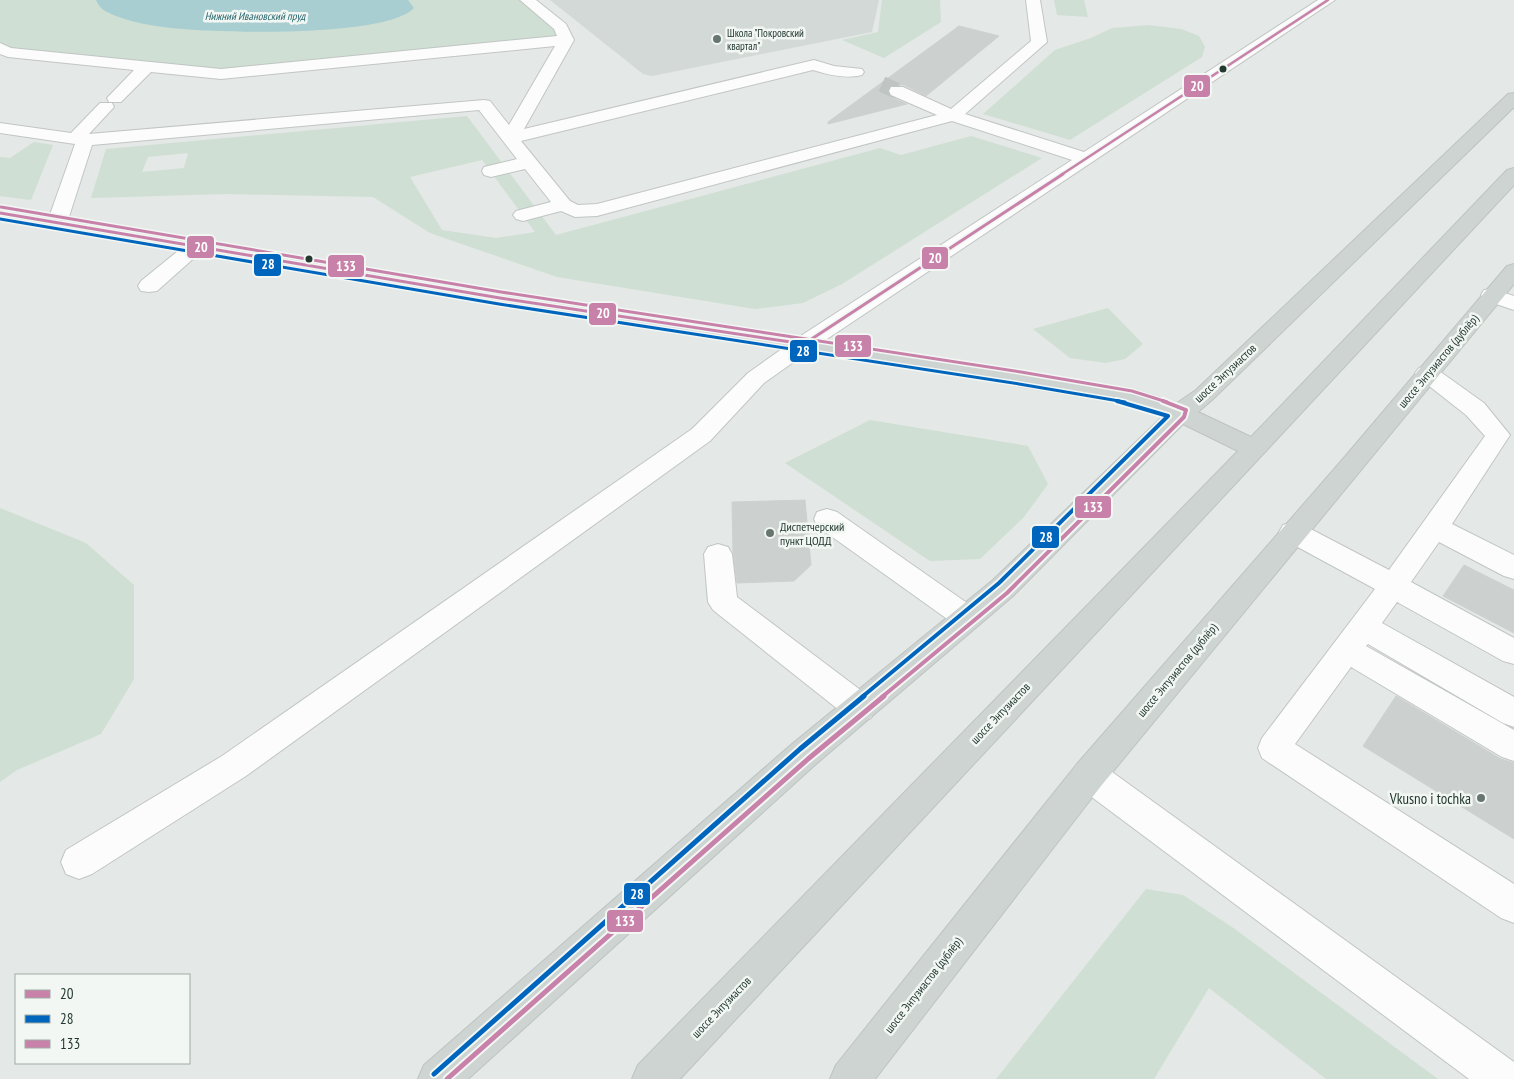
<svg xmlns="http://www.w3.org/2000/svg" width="1514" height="1079" viewBox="0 0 1514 1079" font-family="'PT Sans Narrow',sans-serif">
  <rect width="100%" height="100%" fill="#e4e8e6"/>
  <path fill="#d2d9d6" d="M550,0H879L872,32L652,76L643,74Z"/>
  <path fill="#cfdfd3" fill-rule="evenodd" d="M0,0H521L555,27L561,40L221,71L12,48L0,42Z
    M882,0H940L941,22L884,58L842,40L878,32Z
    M1054,0H1084L1088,17L1057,15Z
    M1149,25L1181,29L1199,36L1205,47L1202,57L1070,140L983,114L1055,50L1091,38L1112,28Z
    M467,116L556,235L880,148L901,155L971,136L1042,158L842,284L803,303L755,309L557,277L430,233L373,197L225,194L91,198L106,149ZM188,153L184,168L142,172L148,157ZM482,160L535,232L496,238L442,230L410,177Z
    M34,142L53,145L31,200L0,196V157L10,158Z
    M1108,308L1143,344L1125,359L1106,363L1070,358L1033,329Z
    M870,420L1028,446L1048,484L1024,517L980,559L930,561L785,463Z
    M0,508L86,543L134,585V679L101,734L17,770L0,782Z
    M1146,889L1183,895L1232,927L1438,1079H1326L1209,988L1154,1079H996Z"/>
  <path fill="#a9ced1" d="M96,0H408L414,8C387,37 225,33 183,29C157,27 128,23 105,11C101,9 98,4 96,0Z"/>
  <path fill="#ccd1cf" stroke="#cdd1cf" d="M959,26L999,36L926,96L904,85H891L887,90L889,96L907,104L828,124V122Z
    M805,500L811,565L794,581L737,583L733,552L732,502Z
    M1464,565L1514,590V633L1443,596Z
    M1396,696L1501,759L1514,763V839L1363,746Z"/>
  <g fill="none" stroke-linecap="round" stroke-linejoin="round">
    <path stroke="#bec5c2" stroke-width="16" stroke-dasharray="16 8" stroke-linecap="butt" d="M882,84L897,91"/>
    <defs>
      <path id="minor" d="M520,0H536L566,24L574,40L524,129L814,60L834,66L862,69L864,72L862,75C846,79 829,75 813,70L521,141L570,201L578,205L597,204L937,115L891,95L889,91L891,87H903L951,109L1031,41L1026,0H1040L1047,42L965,114L1084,152L1318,0H1335L812,349L764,383L710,441L246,776L92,874L79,879L66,874L61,862L66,850L222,756L692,429L748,373L796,339L1072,160L952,121L597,216L575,217L561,211L523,221L516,219L513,215L516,211L551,202L525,169L491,177L484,175L482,171L484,167L517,159L479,110L92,145L67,223L64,227L57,229L50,227L47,223L75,144L0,133V123L71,133L100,103H112L114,107L89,134L484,100L490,101L509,125L555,46L221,79L151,72L121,102H109L107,98L134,70L8,57L0,54V43L11,48L221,69L557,36L554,29Z
        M196,240L203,242L206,246L203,250L157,291L149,292L141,291L138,286L141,281L189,242Z
        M1492,289L1514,296V310L1484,300L1481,295L1484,290Z
        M1427,366L1435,368L1484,403L1510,435L1452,524L1514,555V579L1504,576L1439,542L1411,582L1514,638V664L1503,661L1397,602L1382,623L1514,697V727L1503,723L1368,644L1366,646L1514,730V761L1502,757L1351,667L1295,744L1514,884V923L1501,918L1262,758L1258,748L1262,738L1375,589L1283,539L1279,532L1283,525L1293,522L1303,525L1389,570L1485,436L1466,415L1419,378L1415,373L1419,368Z
        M827,509L837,512L977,610L982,618L977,626L967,630L957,626L817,526L814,519L817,512Z
        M718,544L728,547L732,554L737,597L871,698L876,708L871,718L860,722L849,718L713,610L708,602L704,554L708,547Z
        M1089,760L1101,764L1514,1062V1079H1469L1077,786L1072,775L1077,764Z"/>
      <path id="major" d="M1514,93V107L1212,400L1198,412L1251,437L1507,170L1514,168V185L680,1079H632L638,1065L1238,451L1183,424L1013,596L816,764L468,1079H418L424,1065L792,744L993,580L1163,416L1128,404L804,351L500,304L0,219V207L500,292L804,337L1131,389L1177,403L1196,390L1508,94Z
        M1514,264V284L1101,786L875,1079H830L836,1065L1077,764L1343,459L1507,266Z"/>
    </defs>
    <use href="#minor" stroke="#c1c5c3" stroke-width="2"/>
    <use href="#major" stroke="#bdc4c2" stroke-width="2"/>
    <use href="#minor" fill="#fbfcfb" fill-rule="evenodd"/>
    <use href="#major" fill="#ced4d2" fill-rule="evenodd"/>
    <defs>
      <path id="bus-1-far1" d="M1061,175L1328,0"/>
      <path id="bus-1" d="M0,213L500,298L804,344
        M804,344L1063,174"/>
      <path id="bus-2-far2" d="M0,219L499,304L1019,384L1125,402"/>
      <path id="bus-2-far1" d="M862,697L999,583L1168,416L1117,401"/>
      <path id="bus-2" d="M434,1074L800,749L864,696"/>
      <path id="bus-3-far2" d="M1,207L501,292L1021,372L1132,391L1167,402"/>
      <path id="bus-3-far1" d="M882,697L1007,593L1184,417L1186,410L1163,401"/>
      <path id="bus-3" d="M447,1079L808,759L884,696"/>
    </defs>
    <use href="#bus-1-far1" stroke="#f2f7f4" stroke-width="5"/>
    <use href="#bus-1" stroke="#f2f7f4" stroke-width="6"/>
    <use href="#bus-2-far2" stroke="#f2f7f4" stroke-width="6"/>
    <use href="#bus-2-far1" stroke="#f2f7f4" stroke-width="8"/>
    <use href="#bus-2" stroke="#f2f7f4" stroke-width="9"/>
    <use href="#bus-3-far2" stroke="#f2f7f4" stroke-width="6"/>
    <use href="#bus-3-far1" stroke="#f2f7f4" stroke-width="8"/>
    <use href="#bus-3" stroke="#f2f7f4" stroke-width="9"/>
    <use href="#bus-1-far1" stroke="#c882aa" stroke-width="2.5"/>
    <use href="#bus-1" stroke="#c882aa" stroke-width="3"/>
    <use href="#bus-2-far2" stroke="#0065bd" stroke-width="3"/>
    <use href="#bus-2-far1" stroke="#0065bd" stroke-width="4"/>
    <use href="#bus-2" stroke="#0065bd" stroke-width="5"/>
    <use href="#bus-3-far2" stroke="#c882aa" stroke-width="3"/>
    <use href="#bus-3-far1" stroke="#c882aa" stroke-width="4"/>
    <use href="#bus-3" stroke="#c882aa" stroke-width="5"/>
  </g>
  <g fill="#677671" stroke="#f2f7f4" stroke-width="2">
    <circle cx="717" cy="39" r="5"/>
    <circle cx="770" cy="533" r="5"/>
    <circle cx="1481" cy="798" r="5"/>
  </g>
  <g fill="#243832" stroke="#f2f7f4" stroke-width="2">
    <circle cx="1223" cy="69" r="4.5"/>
    <circle cx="309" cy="259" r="4.5"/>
  </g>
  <g text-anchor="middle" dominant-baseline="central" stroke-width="5" stroke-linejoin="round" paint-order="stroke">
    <g font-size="11" font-style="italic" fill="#26656d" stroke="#f2f7f4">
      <text x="255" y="16">Нижний Ивановский пруд</text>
    </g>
    <g font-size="11" fill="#243832" stroke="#f2f7f4" text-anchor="start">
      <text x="727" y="33">Школа "Покровский<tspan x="727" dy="13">квартал"</tspan></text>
    </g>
    <g font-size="12" fill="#243832" stroke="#f2f7f4">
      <text transform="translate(1438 361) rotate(-50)">шоссе Энтузиастов (дублёр)</text>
      <text transform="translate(1225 373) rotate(-43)">шоссе Энтузиастов</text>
      <text transform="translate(1177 670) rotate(-50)">шоссе Энтузиастов (дублёр)</text>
      <text transform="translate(1000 713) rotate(-46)">шоссе Энтузиастов</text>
      <text transform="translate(923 985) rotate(-52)">шоссе Энтузиастов (дублёр)</text>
      <text transform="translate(721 1007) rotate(-46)">шоссе Энтузиастов</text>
    </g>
    <g font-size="12" fill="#243832" stroke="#f2f7f4" text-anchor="start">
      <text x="780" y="526">Диспетчерский<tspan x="780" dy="14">пункт ЦОДД</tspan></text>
    </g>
    <g font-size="15" fill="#243832" stroke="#f2f7f4" text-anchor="end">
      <text x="1471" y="798">Vkusno i tochka</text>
    </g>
  </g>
  <g stroke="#f2f7f4" stroke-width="2">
    <rect x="1183" y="74" width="28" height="24" rx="5" fill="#c882aa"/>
    <rect x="186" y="235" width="29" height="24" rx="5" fill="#c882aa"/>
    <rect x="921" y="246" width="28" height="24" rx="5" fill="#c882aa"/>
    <rect x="253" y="253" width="29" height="24" rx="5" fill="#0065bd"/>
    <rect x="327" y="254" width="38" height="24" rx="5" fill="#c882aa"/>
    <rect x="588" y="302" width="29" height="24" rx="5" fill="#c882aa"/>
    <rect x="834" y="334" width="38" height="24" rx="5" fill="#c882aa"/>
    <rect x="789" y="339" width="29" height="24" rx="5" fill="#0065bd"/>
    <rect x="1074" y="495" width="38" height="24" rx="5" fill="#c882aa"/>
    <rect x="1031" y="525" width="29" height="24" rx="5" fill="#0065bd"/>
    <rect x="623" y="882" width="28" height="24" rx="5" fill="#0065bd"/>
    <rect x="606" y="909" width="38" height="24" rx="5" fill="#c882aa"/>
  </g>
  <g font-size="14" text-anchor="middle" font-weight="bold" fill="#fff">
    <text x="1197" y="91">20</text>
    <text x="201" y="252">20</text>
    <text x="935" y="263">20</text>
    <text x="268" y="269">28</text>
    <text x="346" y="271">133</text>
    <text x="603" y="318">20</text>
    <text x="853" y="351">133</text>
    <text x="803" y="356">28</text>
    <text x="1093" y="512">133</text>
    <text x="1046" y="542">28</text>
    <text x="637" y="899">28</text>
    <text x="625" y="926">133</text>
  </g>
  <rect x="15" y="974" width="175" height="90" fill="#f2f7f4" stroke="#a0aba6"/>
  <rect x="25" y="990" width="25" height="8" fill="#c882aa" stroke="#a0aba6"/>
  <text x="60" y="999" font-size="15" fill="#243832">20</text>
  <rect x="25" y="1015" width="25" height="8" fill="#0065bd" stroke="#a0aba6"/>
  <text x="60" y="1024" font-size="15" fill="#243832">28</text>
  <rect x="25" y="1040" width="25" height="8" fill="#c882aa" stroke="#a0aba6"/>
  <text x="60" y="1049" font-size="15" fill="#243832">133</text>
</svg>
